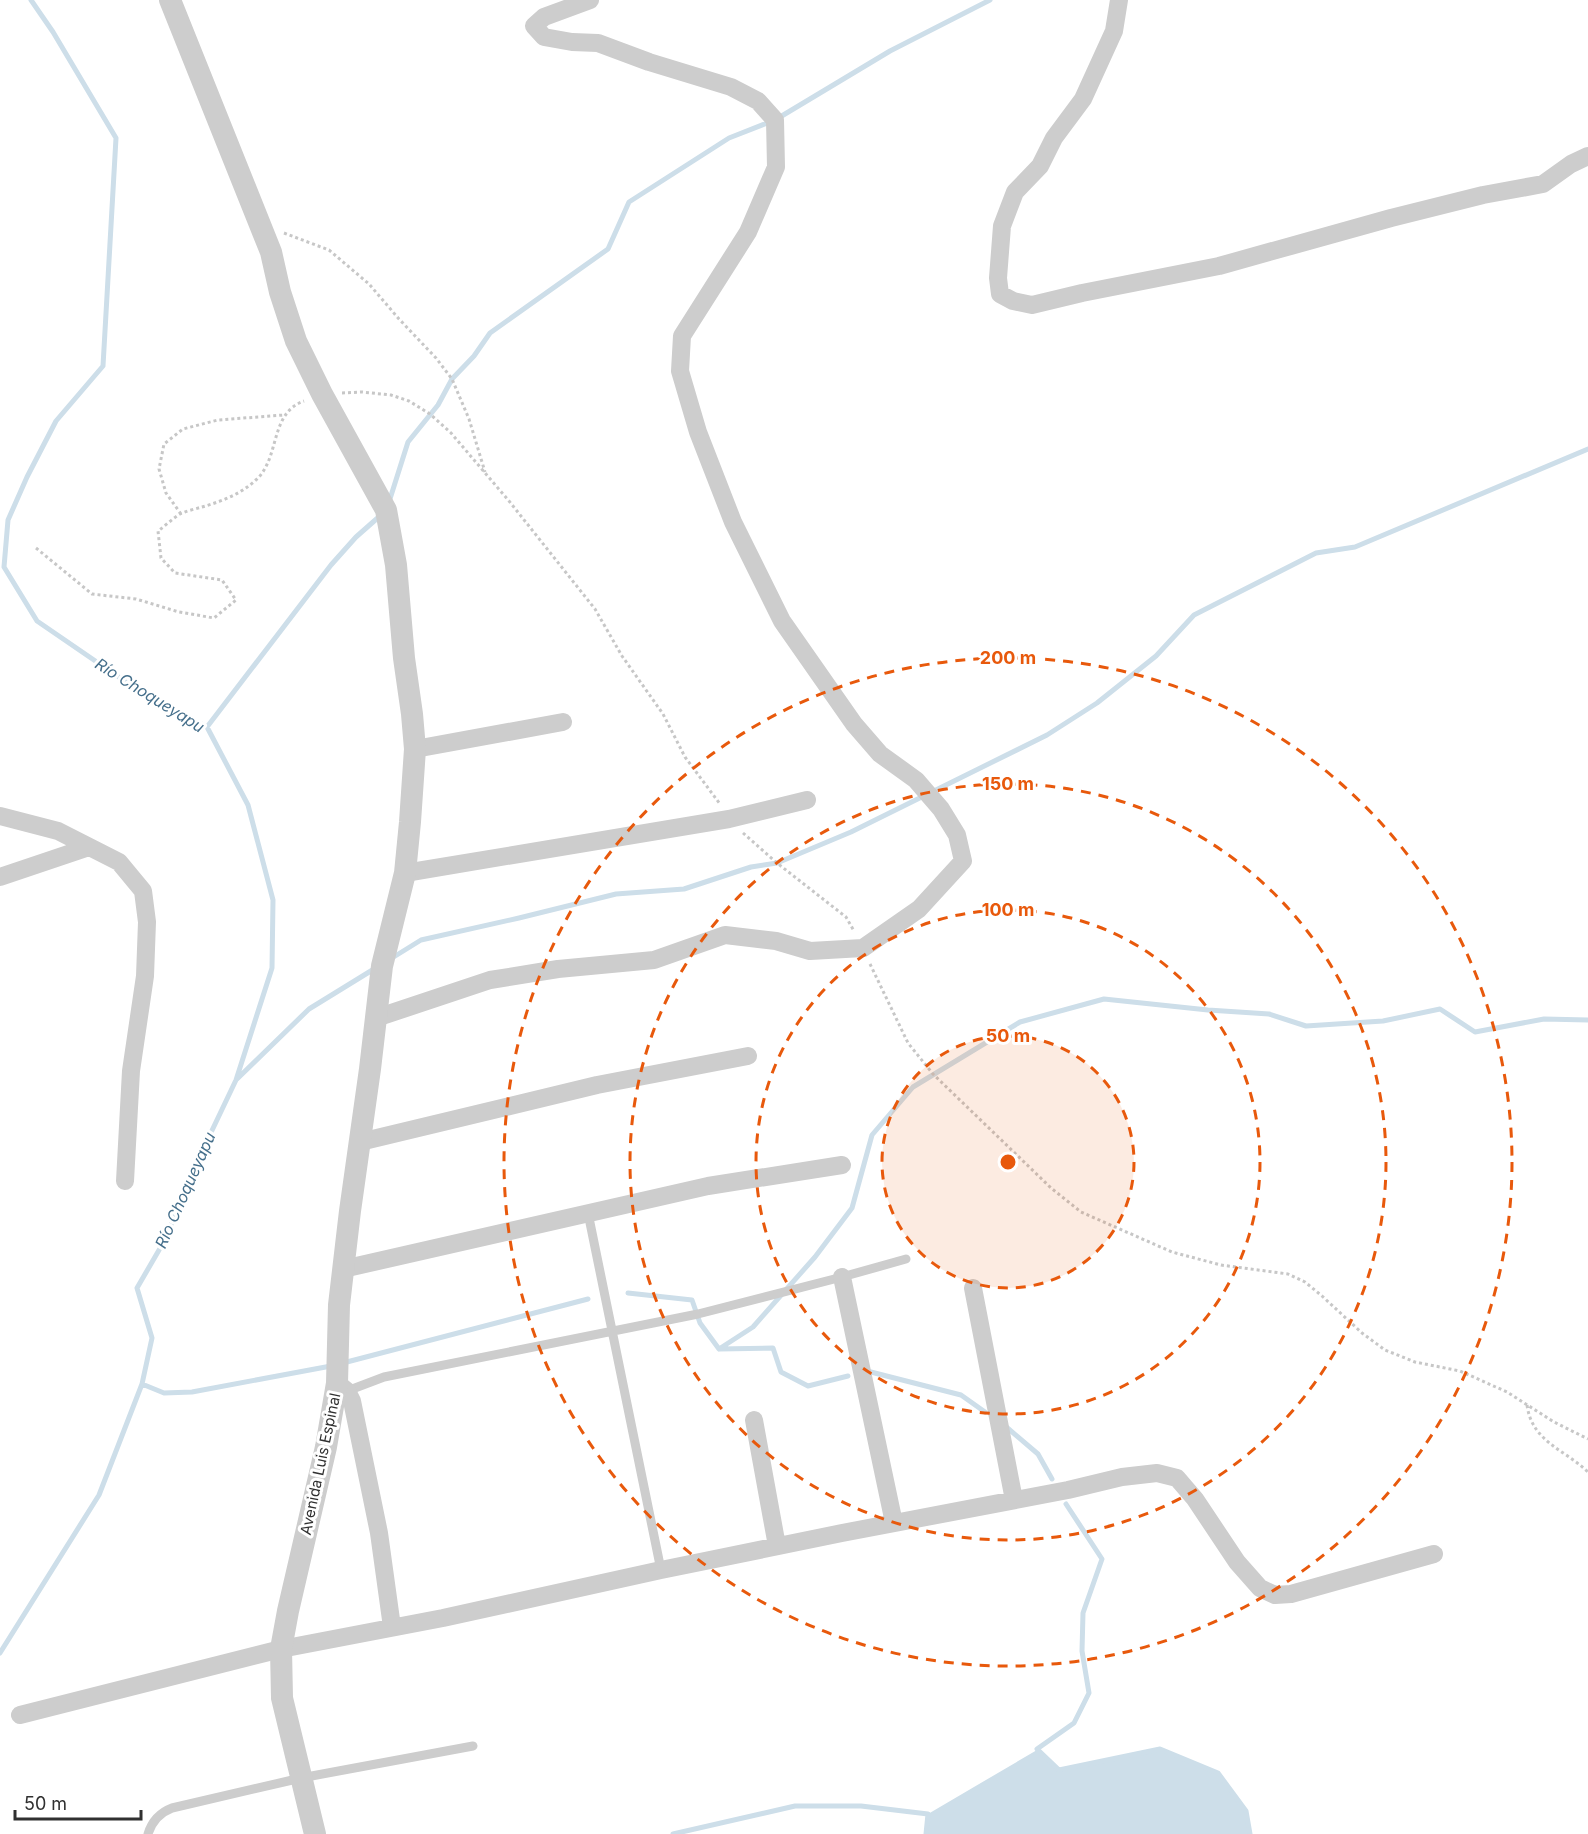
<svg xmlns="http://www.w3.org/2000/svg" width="1588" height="1834" viewBox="0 0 1588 1834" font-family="Inter,sans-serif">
  <rect width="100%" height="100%" fill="#fff"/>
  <path fill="#cddee9" d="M1037,1750L1059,1770L1160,1749L1218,1773L1246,1811L1250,1834H926L928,1814Z"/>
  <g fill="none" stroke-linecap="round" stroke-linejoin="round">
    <path stroke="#cddee9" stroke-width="5" d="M389,502L408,442L438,405L452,379L474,356L490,333L608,249L629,202L729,138L775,120L890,51L990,0
      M207,727L331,565L356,537L381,515
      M392,958L421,940L519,918L616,894L684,889L751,867L777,863L851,832L1047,735L1097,703L1156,656L1194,615L1316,553L1355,547L1588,449
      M237,1079L309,1009L374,969
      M628,1293L692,1300L700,1323L719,1349L773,1348L781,1372L808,1386L848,1376
      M719,1349L753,1327L815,1257L852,1208L872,1135L913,1087L1020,1022L1104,999L1208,1010L1269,1014L1306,1026L1383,1021L1440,1009L1475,1032L1544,1019L1588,1020
      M343,1363L588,1299
      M867,1371L961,1395L985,1412
      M142,1384L164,1393L192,1392L331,1366
      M1004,1425L1038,1454L1052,1479
      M1066,1504L1102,1559L1083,1613L1082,1651L1089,1693L1074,1723L1037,1749L1059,1770L1160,1749L1218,1773L1246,1811L1250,1834
      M0,1653L99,1495L142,1384L152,1338L137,1288L166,1238L187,1183L236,1080L272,968L273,900L248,805L207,727L142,693L37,621L4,567L8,520L27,477L56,421L103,366L116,138L53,32L31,0
      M673,1834L795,1806H861L928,1814L926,1834"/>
    <path stroke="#c7c7c7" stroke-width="3" stroke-dasharray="3 3" stroke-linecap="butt" d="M284,233L329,250L369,284L399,319L436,358L452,379L469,419L485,472
      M342,393L362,392L391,395L409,401L430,414L451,433L509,501L595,609L622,656L663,714L685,757L720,804
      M181,514L166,493L159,469L164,444L183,429L218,420L284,415
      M36,548L92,594L136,599L179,612L214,618L236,600L222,580L175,573L161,558L158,531C165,526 172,519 180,514C186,511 195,509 202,507C223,501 243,493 258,478C280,455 270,413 304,401
      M743,833L777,863L846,917L854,931
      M870,964L908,1043L933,1074L1051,1188L1081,1212L1172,1252L1221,1265L1288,1274L1305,1282L1322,1296L1362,1333L1385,1350L1415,1362L1460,1371L1507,1392L1554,1422L1588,1439
      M1527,1405C1532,1442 1564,1449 1588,1472"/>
    <path stroke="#cdcdcd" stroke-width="9" d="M588,1213L661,1570
      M347,1391L384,1377L698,1314L842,1277L906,1259
      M148,1834C152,1821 159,1813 172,1808L301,1778L473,1746"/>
    <path stroke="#cdcdcd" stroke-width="18" d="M1119,0L1114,31L1083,99L1054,138L1040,166L1015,192L1002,226L998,278L1000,294L1013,301L1032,305L1082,293L1219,266L1391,218L1483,195L1543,184L1571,164L1588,156
      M415,749L563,722
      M0,816L58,831L119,862L143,891L147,922L145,976L131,1071L125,1181
      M405,873L729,819L807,800
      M0,877L89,847
      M376,1018L490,980L558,969L654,960L725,935L776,941L810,951L863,948L919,909L963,861L957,835L941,809L916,780L880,754L854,724L782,621L733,522L698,432L680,371L682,336L748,232L776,167L775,120L758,101L731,87L649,62L598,43L572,42L544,37L534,26L544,17L590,0
      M360,1142L597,1085L748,1056
      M343,1269L708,1186L842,1165
      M842,1277L894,1523
      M973,1288L1014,1500
      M337,1383L347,1391L352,1401L379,1533L392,1627
      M754,1420L777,1546
      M20,1715L281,1649L443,1618L661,1570L842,1533L1068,1490L1122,1477L1157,1473L1177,1478L1195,1499L1237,1562L1260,1588L1275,1595L1291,1594L1434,1554"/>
    <path stroke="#cdcdcd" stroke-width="22" d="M170,0L271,252L280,292L296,341L322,394L386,510L396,565L404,658L412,714L415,749L410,822L405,873L382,966L370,1069L350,1211L339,1305L337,1383L326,1447L288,1611L281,1649L282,1698L315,1834"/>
  </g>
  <circle cx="1008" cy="1162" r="126" fill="#e8590c" fill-opacity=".12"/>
  <g fill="none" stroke="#e8590c" stroke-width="3" stroke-dasharray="10 8">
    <circle cx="1008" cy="1162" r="126"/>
    <circle cx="1008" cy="1162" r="252"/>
    <circle cx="1008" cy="1162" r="378"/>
    <circle cx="1008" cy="1162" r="504"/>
  </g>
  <g text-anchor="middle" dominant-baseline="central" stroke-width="6" stroke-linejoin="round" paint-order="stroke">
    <g font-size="15" fill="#303030" stroke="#fff">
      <text transform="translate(320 1464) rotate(-78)">Avenida Luis Espinal</text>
    </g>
    <g font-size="16" font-style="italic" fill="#456f8b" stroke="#fff">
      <text transform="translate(150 695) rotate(32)">Río Choqueyapu</text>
      <text transform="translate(185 1190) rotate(-66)">Río Choqueyapu</text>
    </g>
  </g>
  <circle cx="1008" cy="1162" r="9" fill="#e8590c" stroke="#fff" stroke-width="3"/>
  <g font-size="18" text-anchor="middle" font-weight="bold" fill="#e8590c" stroke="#fff" stroke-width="6" stroke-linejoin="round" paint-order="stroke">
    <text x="1008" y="664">200 m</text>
    <text x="1008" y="790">150 m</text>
    <text x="1008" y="916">100 m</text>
    <text x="1008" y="1042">50 m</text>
  </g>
  <path d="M15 1810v9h126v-9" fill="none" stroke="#303030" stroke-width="3"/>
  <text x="24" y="1810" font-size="18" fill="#303030" stroke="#ffffff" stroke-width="4.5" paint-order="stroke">50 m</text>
</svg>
